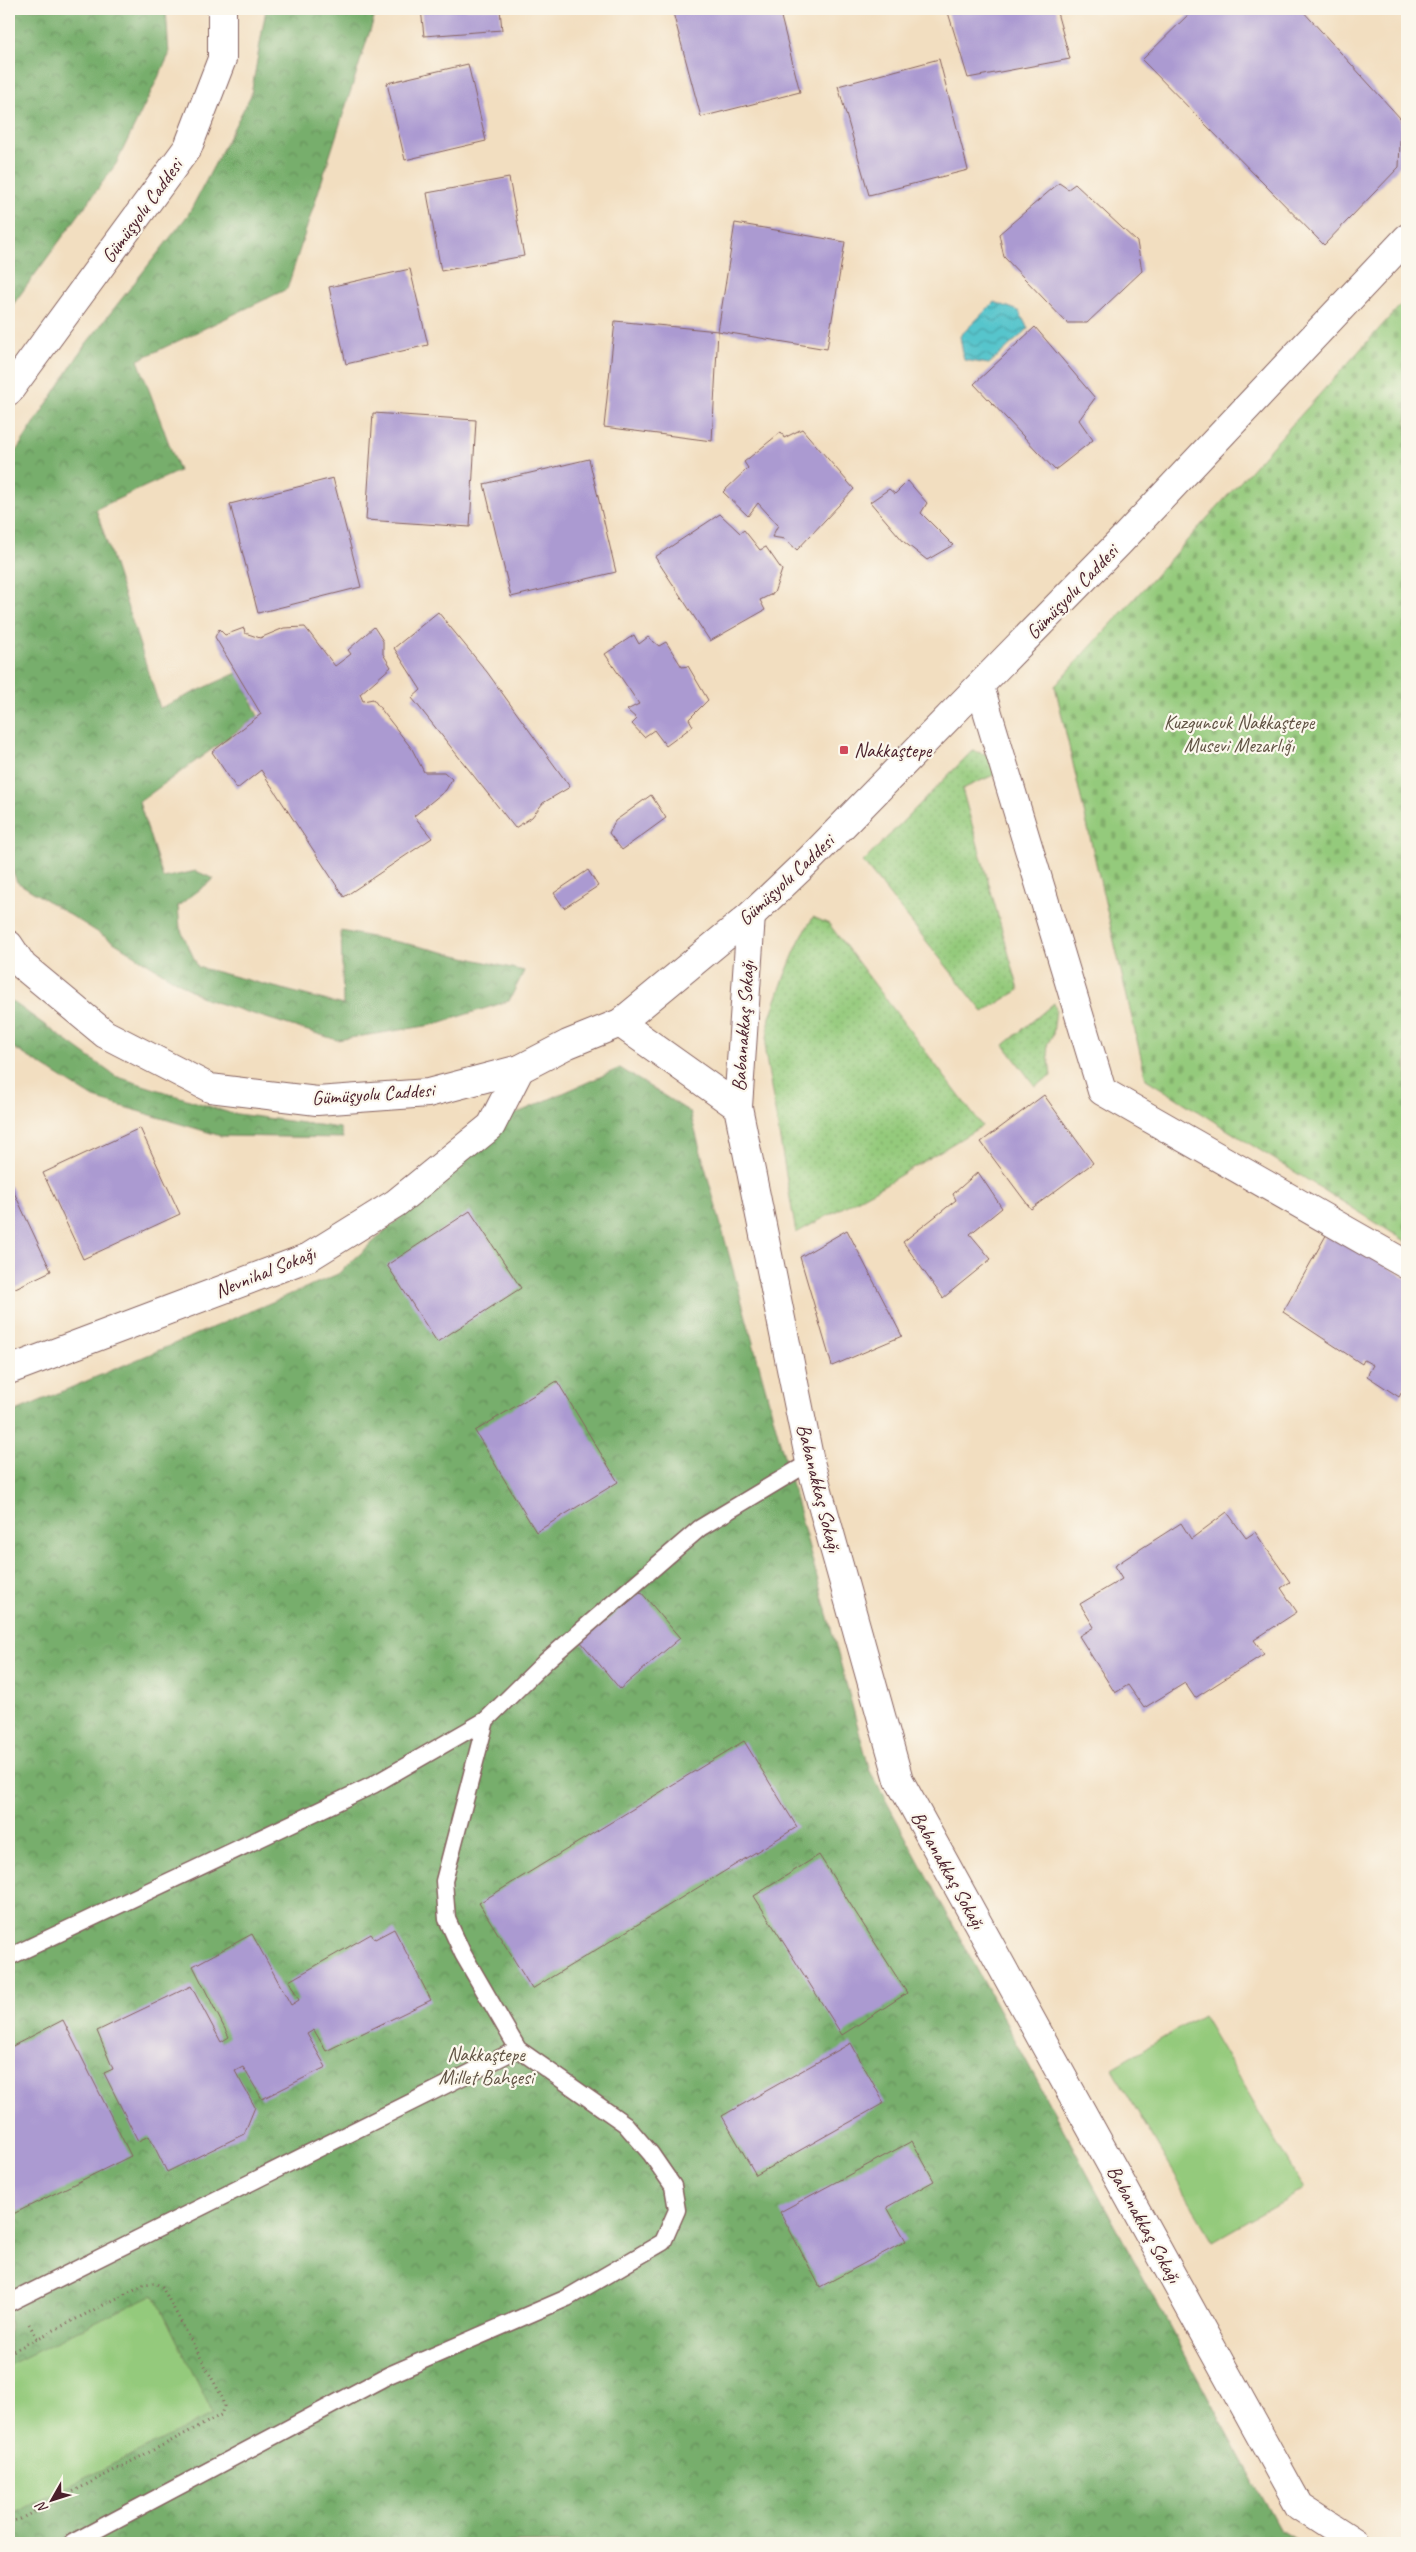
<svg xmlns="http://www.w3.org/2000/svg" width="1416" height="2552" viewBox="0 0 1416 2552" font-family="Caveat,sans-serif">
  <defs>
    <pattern id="grass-dots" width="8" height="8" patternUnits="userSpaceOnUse" patternTransform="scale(1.25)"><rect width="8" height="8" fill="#94ca7c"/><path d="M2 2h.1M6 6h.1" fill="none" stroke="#81ad6b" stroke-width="1.8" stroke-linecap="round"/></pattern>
    <pattern id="forest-crowns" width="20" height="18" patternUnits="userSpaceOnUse" patternTransform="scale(1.25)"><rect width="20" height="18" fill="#77ae6c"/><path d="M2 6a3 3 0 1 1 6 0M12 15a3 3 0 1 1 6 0" fill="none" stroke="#648d59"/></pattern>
    <pattern id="cemetery-stones" width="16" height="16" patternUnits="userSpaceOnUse" patternTransform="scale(1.25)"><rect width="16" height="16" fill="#94ca7c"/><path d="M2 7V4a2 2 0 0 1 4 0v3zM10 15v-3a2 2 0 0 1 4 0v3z" fill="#81ad6b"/></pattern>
    <pattern id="water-waves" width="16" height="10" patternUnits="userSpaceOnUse" patternTransform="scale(1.25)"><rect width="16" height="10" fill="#57c5cc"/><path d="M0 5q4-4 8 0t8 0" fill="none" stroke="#4a9fa6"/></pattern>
  </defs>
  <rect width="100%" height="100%" fill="#fbf7ec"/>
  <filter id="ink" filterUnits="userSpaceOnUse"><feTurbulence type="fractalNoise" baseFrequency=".02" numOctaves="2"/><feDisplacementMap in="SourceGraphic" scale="10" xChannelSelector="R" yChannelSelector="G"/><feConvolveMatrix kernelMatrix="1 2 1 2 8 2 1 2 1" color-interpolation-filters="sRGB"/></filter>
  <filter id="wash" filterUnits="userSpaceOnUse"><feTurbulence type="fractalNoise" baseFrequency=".0096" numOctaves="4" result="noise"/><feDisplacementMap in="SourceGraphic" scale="20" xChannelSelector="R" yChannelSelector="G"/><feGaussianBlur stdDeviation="1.12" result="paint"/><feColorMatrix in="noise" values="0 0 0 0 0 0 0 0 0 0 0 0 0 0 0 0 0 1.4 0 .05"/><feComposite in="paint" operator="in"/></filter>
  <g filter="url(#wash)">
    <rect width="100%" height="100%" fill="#f2dec0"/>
    <path fill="url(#grass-dots)" stroke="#6f7454" d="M972,751L990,755L996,774L962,789L1019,990L983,1012L863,862Z
      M813,917L829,924L982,1126L884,1185L796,1233L765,1052L770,1017L785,975L800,939Z
      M1054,1003L1056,1009L1053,1034L1047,1045L1051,1076L1035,1086L1004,1045Z"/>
    <path fill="url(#forest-crowns)" stroke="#60664c" d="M9,9H166L169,55L116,164L9,310Z
      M266,9H377L287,289L138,360L179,471L96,509L160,708L239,672L258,716L139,802L163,878L196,871L214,879L178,906L180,928L198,967L343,1005L341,931L413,945L524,971L509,1001L432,1025L337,1040L205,999L17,882L9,862V462L85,345L188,215L251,95Z
      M9,999L115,1076L230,1113L340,1128L343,1138L221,1136L94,1098L9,1045Z
      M620,1068L690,1112L870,1771L1279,2529L1302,2543H9V1414L338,1274L513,1115Z"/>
    <path fill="url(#cemetery-stones)" stroke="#6f7454" d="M1407,298V1242L1146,1079L1055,686Z"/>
    <path fill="#94ca7c" stroke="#6f7454" d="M1202,2015L1304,2189L1213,2241L1112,2068Z
      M154,2294L213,2414L13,2514L9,2506V2365Z"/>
    <path fill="url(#water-waves)" stroke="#50727c" d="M994,302L1019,311L1028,329L989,364L964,360L960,336Z"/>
    <g id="blocks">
      <path fill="#ab9ad1" d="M421,9H500L502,30L424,36Z
        M672,9H779L800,92L701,117Z
        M947,9H1056L1070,59L968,78Z
        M1194,9H1301L1401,119L1399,167L1324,245L1142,60Z
        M939,59L968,170L869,195L838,86Z
        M468,64L486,141L405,160L387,83Z
        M509,178L524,256L441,271L427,193Z
        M1059,183L1068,189L1075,184L1137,242L1142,271L1087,323H1067L1004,257L999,234Z
        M735,223L845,242L827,349L718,331Z
        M410,269L428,345L346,364L329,287Z
        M615,321L718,331L712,441L604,427Z
        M1035,327L1095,398L1079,420L1093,440L1055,470L974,384Z
        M373,413L476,420L470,527L366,520Z
        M802,429L854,489L797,550L785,539L772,537L778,525L758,503L748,516L723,492L748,468L744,462L781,432L784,438Z
        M589,459L616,572L511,597L484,484Z
        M333,478L361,587L258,613L230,504Z
        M908,481L927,503L921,513L953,545L927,560L904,542L870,502L889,489L895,494Z
        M720,514L740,533L744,530L760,550L766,547L782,570L774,593L760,600L765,610L710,641L655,557Z
        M438,612L487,672L570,787L543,803L532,817L515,828L412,698L421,690L394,648Z
        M305,627L335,666L351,654L348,650L374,627L383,641V654L391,667L360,694L363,701L373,699L412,749L424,772H444L452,779L446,790L414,816L432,838L344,897L261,770L237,789L212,752L261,714L215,637L219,629L225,635L244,628L245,633L260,638L284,628Z
        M634,635L639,644L648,637L659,646L666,642L682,667L688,666L708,700L689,719L693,726L666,746L654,730L644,737L632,724L637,719L627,710L639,704L605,654Z
        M651,795L666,818L622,850L609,833L615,821Z
        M588,870L598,886L564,908L554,893Z
        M1044,1095L1093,1163L1031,1209L981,1142Z
        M140,1128L180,1214L83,1259L43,1173Z
        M978,1172L1002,1208L970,1234L991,1259L943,1298L903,1242L956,1200L953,1194Z
        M9,1186H11L51,1271L9,1291Z
        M470,1211L521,1288L437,1342L387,1265Z
        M847,1230L902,1336L832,1366L800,1257Z
        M1329,1230L1407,1279V1388L1405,1386L1399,1397L1367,1376L1373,1365L1364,1360L1362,1364L1283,1312Z
        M557,1381L618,1482L536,1532L475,1431Z
        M1227,1512L1246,1538L1255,1532L1290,1582L1281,1588L1297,1612L1254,1640L1264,1654L1195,1698L1185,1683L1144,1708L1128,1685L1115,1693L1079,1636L1094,1627L1080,1604L1122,1579L1114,1566L1181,1523L1191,1539Z
        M641,1592L680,1638L620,1689L581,1642Z
        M744,1741L797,1827L532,1989L479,1903Z
        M819,1855L907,1993L842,2035L754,1896Z
        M394,1929L431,2000L326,2051L314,2030L307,2034L326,2067L262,2099L243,2067L235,2071L255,2107L244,2134L167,2172L149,2136L138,2141L104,2073L113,2069L97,2031L191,1986L221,2042L229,2037L193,1966L252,1934L291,2005L299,2000L289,1981L371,1934L375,1939Z
        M63,2020L131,2156L9,2216V2048Z
        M851,2043L884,2103L756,2175L722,2116Z
        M912,2141L934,2181L887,2207L906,2241L820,2287L780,2212Z"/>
    </g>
  </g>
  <g filter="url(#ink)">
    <use href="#blocks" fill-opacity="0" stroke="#85625f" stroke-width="1"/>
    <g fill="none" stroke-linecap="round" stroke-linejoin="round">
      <defs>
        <path id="service" d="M9,1957L373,1785L486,1720L546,1661L700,1528L810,1462
          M9,2303L518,2049
          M72,2543L389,2375L567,2298L663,2242L677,2210L673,2186L651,2154L625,2124L518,2049L463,1954L447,1919L444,1881L486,1720"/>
        <path id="minor" d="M980,687L1102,1091L1407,1265
          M9,1370L309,1257L396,1203L491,1126L520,1069"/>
        <path id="tertiary" d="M751,915L738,1107L810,1462L899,1780L1299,2506L1356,2543
          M620,1023L738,1107"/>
        <path id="secondary" d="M9,391L188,147L222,59V9
          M9,945L23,966L105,1034L210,1088L317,1101L428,1093L520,1069L568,1044L620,1023L751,915L809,860L1119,543L1407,238"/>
      </defs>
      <use href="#service" stroke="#85625f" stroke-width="19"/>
      <use href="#minor" stroke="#85625f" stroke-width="30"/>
      <use href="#tertiary" stroke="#85625f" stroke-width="30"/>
      <use href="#secondary" stroke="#85625f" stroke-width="30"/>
      <path stroke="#85625f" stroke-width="3" stroke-dasharray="1 4" stroke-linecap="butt" d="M29,2324L37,2338
        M9,2353L145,2284L155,2283L162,2287L221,2395L224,2406L221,2415L20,2519L9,2522"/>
      <use href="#service" stroke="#fff" stroke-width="16"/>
      <use href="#minor" stroke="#fff" stroke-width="28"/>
      <use href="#tertiary" stroke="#fff" stroke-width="28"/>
      <use href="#secondary" stroke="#fff" stroke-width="28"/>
    </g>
  </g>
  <rect fill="#d1495b" stroke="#fbf7ec" stroke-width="2" x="839" y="745" width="10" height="10" rx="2.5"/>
  <g text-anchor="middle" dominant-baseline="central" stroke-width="4.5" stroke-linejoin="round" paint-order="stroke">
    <g font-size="20" fill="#4a1f2b" stroke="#fbf7ec">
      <text transform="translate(142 211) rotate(-54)">Gümüşyolu Caddesi</text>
      <text transform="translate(1072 592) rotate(-46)">Gümüşyolu Caddesi</text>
      <text transform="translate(786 880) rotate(-43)">Gümüşyolu Caddesi</text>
      <text transform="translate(743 1026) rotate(-86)">Babanakkaş Sokağı</text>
      <text transform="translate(373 1094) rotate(-4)">Gümüşyolu Caddesi</text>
      <text transform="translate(265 1272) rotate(-22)">Nevnihal Sokağı</text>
      <text transform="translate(819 1488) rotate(76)">Babanakkaş Sokağı</text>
      <text transform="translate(948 1870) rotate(61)">Babanakkaş Sokağı</text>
      <text transform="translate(1144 2224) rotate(61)">Babanakkaş Sokağı</text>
    </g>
    <g font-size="20" fill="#605243" stroke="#fbf7ec">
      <text x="1239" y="722">Kuzguncuk Nakkaştepe<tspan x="1239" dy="23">Musevi Mezarlığı</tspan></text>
      <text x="486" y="2054">Nakkaştepe<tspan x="486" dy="23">Millet Bahçesi</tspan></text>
    </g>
    <g font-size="20" fill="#4a1f2b" stroke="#fbf7ec" text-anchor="start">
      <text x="854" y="750">Nakkaştepe</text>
    </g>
  </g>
  <rect width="1416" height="2552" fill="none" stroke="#fbf7ec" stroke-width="30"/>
  <g transform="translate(52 2500) rotate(231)" stroke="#fbf7ec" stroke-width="4" paint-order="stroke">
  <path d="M0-4L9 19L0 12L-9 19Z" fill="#4a1f2b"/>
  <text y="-8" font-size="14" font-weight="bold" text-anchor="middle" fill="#4a1f2b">N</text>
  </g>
</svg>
